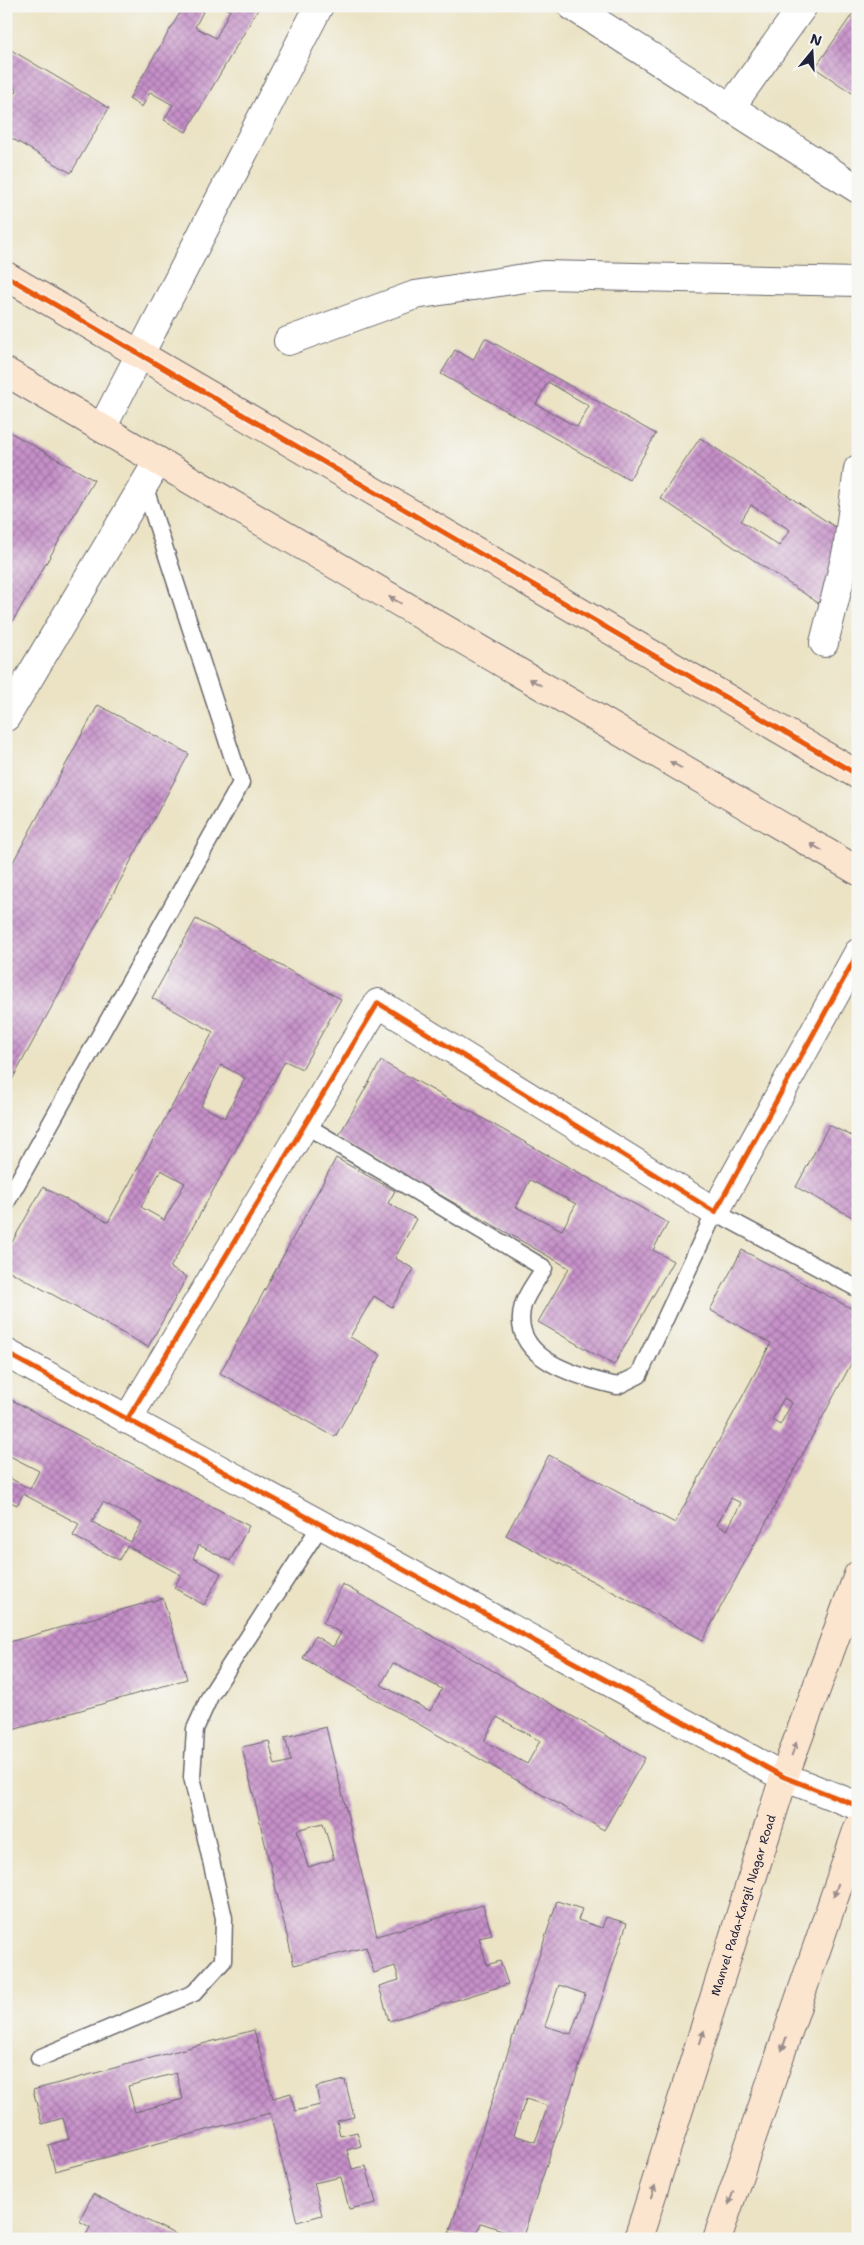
<svg xmlns="http://www.w3.org/2000/svg" width="864" height="2245" viewBox="0 0 864 2245" font-family="'Shantell Sans',sans-serif">
  <defs>
    <pattern id="building-cross-hatch" width="8" height="8" patternUnits="userSpaceOnUse" patternTransform="scale(1.25)"><rect width="8" height="8" fill="#c690c9"/><path d="M0 0l8 8M0 8l8-8" fill="none" stroke="#a075a4"/></pattern>
  </defs>
  <rect width="100%" height="100%" fill="#f6f6f2"/>
  <filter id="ink" filterUnits="userSpaceOnUse"><feTurbulence type="fractalNoise" baseFrequency=".02" numOctaves="2"/><feDisplacementMap in="SourceGraphic" scale="10" xChannelSelector="R" yChannelSelector="G"/><feConvolveMatrix kernelMatrix="1 2 1 2 8 2 1 2 1" color-interpolation-filters="sRGB"/></filter>
  <filter id="wash" filterUnits="userSpaceOnUse"><feTurbulence type="fractalNoise" baseFrequency=".0096" numOctaves="4" result="noise"/><feDisplacementMap in="SourceGraphic" scale="20" xChannelSelector="R" yChannelSelector="G"/><feGaussianBlur stdDeviation="1.12" result="paint"/><feColorMatrix in="noise" values="0 0 0 0 0 0 0 0 0 0 0 0 0 0 0 0 0 1.4 0 .05"/><feComposite in="paint" operator="in"/></filter>
  <g filter="url(#wash)">
    <rect width="100%" height="100%" fill="#ebe3c4"/>
    <g id="blocks">
      <path fill="url(#building-cross-hatch)" fill-rule="evenodd" d="M184,6H206L195,27L216,38L230,10L222,6H260L186,132L164,120L173,105L150,92L142,107L129,99Z
        M858,6V97L815,68Z
        M6,47L109,108L71,173L6,135V110L17,90L6,83Z
        M485,338L656,434L629,480L441,374L455,350L473,360ZM548,382L589,406L577,427L536,404Z
        M6,430L94,480L6,633Z
        M700,438L858,542V573L832,612L660,498ZM751,505L790,530L779,546L741,521Z
        M98,705L189,754L6,1091V875Z
        M196,919L341,999L302,1069L285,1061L170,1268L187,1277L148,1347L6,1269V1253L43,1187L108,1222L213,1032L152,998ZM221,1065L245,1078L225,1118L201,1106ZM161,1170L185,1183L164,1220L141,1207Z
        M381,1061L668,1223L653,1250L673,1261L614,1365L538,1322L569,1268L338,1137ZM530,1180L576,1204L562,1230L516,1207Z
        M829,1125L858,1139V1220L796,1187Z
        M336,1158L395,1191L388,1203L416,1219L395,1258L414,1269L392,1307L374,1296L350,1337L381,1355L335,1437L220,1373Z
        M742,1250L858,1312V1351L703,1640L506,1535L549,1455L675,1523L771,1343L710,1310ZM784,1398L792,1403L780,1425L772,1420ZM731,1498L741,1503L727,1530L717,1525Z
        M6,1397L249,1526L230,1561L199,1545L193,1558L221,1573L204,1605L174,1588L181,1575L127,1546L119,1560L73,1536L79,1524L23,1494L17,1505L6,1500V1476L30,1489L39,1471L6,1454ZM103,1502L142,1523L131,1542L92,1522Z
        M342,1584L645,1758L604,1830L303,1658L315,1636L333,1647L341,1633L323,1623ZM393,1663L442,1689L430,1711L381,1685ZM497,1717L540,1741L527,1764L484,1741Z
        M163,1598L187,1679L6,1732V1643Z
        M326,1727L377,1936L483,1905L492,1935L479,1938L487,1965L500,1961L508,1984L389,2021L379,1986L399,1980L395,1966L374,1973L366,1947L294,1965L242,1747L269,1741L275,1765L291,1761L285,1737ZM323,1823L334,1859L308,1867L297,1830Z
        M557,1901L582,1909L578,1920L602,1928L606,1917L627,1923L522,2239H502L505,2231L481,2223L476,2237L449,2233ZM559,1985L585,1994L571,2034L545,2026ZM526,2099L548,2106L535,2142L514,2135Z
        M254,2030L273,2098L291,2093L295,2111L320,2105L316,2087L345,2080L354,2117L337,2121L340,2136L357,2132L361,2146L347,2150L352,2169L366,2166L376,2203L349,2209L341,2177L314,2183L322,2215L297,2222L270,2113L55,2171L48,2145L69,2139L63,2118L42,2124L33,2090ZM176,2073L183,2099L135,2112L128,2086Z
        M93,2194L185,2239H84L90,2227L79,2221Z"/>
    </g>
  </g>
  <g filter="url(#ink)">
    <use href="#blocks" fill-opacity="0" stroke="#68666b" stroke-width="1"/>
    <g fill="none" stroke-linecap="round" stroke-linejoin="round">
      <defs>
        <path id="lane" d="M305,1125L544,1268C538,1279 527,1292 523,1305C508,1359 579,1377 617,1386L639,1375L715,1212L858,1289
          M6,1203L241,783L144,485
          M39,2058L194,1993L223,1961L224,1918L192,1777L195,1729L210,1696L321,1525"/>
        <path id="street" d="M572,6L858,189
          M730,108L803,6
          M288,341L415,295L544,275L858,282
          M102,428L319,6
          M824,643L847,551L858,469
          M6,717L158,461
          M6,1353L784,1777L858,1806
          M127,1420L378,1003L715,1212L858,953"/>
        <g id="secondary">
          <path d="M6,276L858,775"/>
          <path d="M6,372L858,871"/>
          <path id="s1" d="M638,2239L784,1777L858,1575"/>
          <path d="M717,2239L858,1828"/>
        </g>
      </defs>
      <use href="#lane" stroke="#68666b" stroke-width="19"/>
      <use href="#street" stroke="#68666b" stroke-width="30"/>
      <use href="#secondary" stroke="#68666b" stroke-width="30"/>
      <use href="#lane" stroke="#fff" stroke-width="16"/>
      <use href="#street" stroke="#fff" stroke-width="28"/>
      <use href="#secondary" stroke="#fce5cf" stroke-width="28"/>
      <defs>
        <path id="cycleway" d="M6,276L858,775
          M6,1353L784,1777L858,1806
          M127,1420L378,1003L715,1212L858,953"/>
      </defs>
      <use href="#cycleway" stroke="#f6f6f2" stroke-width="8"/>
      <use href="#cycleway" stroke="#e8590c" stroke-width="5"/>
    </g>
    <defs><path id="oneway-solid" d="M-6-.8H1V-3.2L6.5 0L1 3.2V.8H-6Z" transform="scale(1.25)"/></defs>
    <g fill="#9a8d8c">
      <use href="#oneway-solid" transform="translate(395 600) rotate(-150)"/>
      <use href="#oneway-solid" transform="translate(535 682) rotate(-150)"/>
      <use href="#oneway-solid" transform="translate(676 765) rotate(-150)"/>
      <use href="#oneway-solid" transform="translate(816 847) rotate(-150)"/>
      <use href="#oneway-solid" transform="translate(794 1749) rotate(-70)"/>
      <use href="#oneway-solid" transform="translate(836 1890) rotate(109)"/>
      <use href="#oneway-solid" transform="translate(702 2037) rotate(-72)"/>
      <use href="#oneway-solid" transform="translate(784 2044) rotate(109)"/>
      <use href="#oneway-solid" transform="translate(653 2192) rotate(-72)"/>
      <use href="#oneway-solid" transform="translate(731 2198) rotate(109)"/>
    </g>
  </g>
  <g text-anchor="middle" dominant-baseline="central" stroke-width="5" stroke-linejoin="round" paint-order="stroke">
    <g font-size="12" fill="#22223b" stroke="#f6f6f2">
      <text stroke="none"><textPath href="#s1" startOffset="350">Manvel Pada-Kargil Nagar Road</textPath></text>
    </g>
  </g>
  <rect width="864" height="2245" fill="none" stroke="#f6f6f2" stroke-width="25"/>
  <g transform="translate(812 52) rotate(18)" stroke="#f6f6f2" stroke-width="4" paint-order="stroke">
  <path d="M0-4L9 19L0 12L-9 19Z" fill="#22223b"/>
  <text y="-8" font-size="14" font-weight="bold" text-anchor="middle" fill="#22223b">N</text>
  </g>
</svg>
